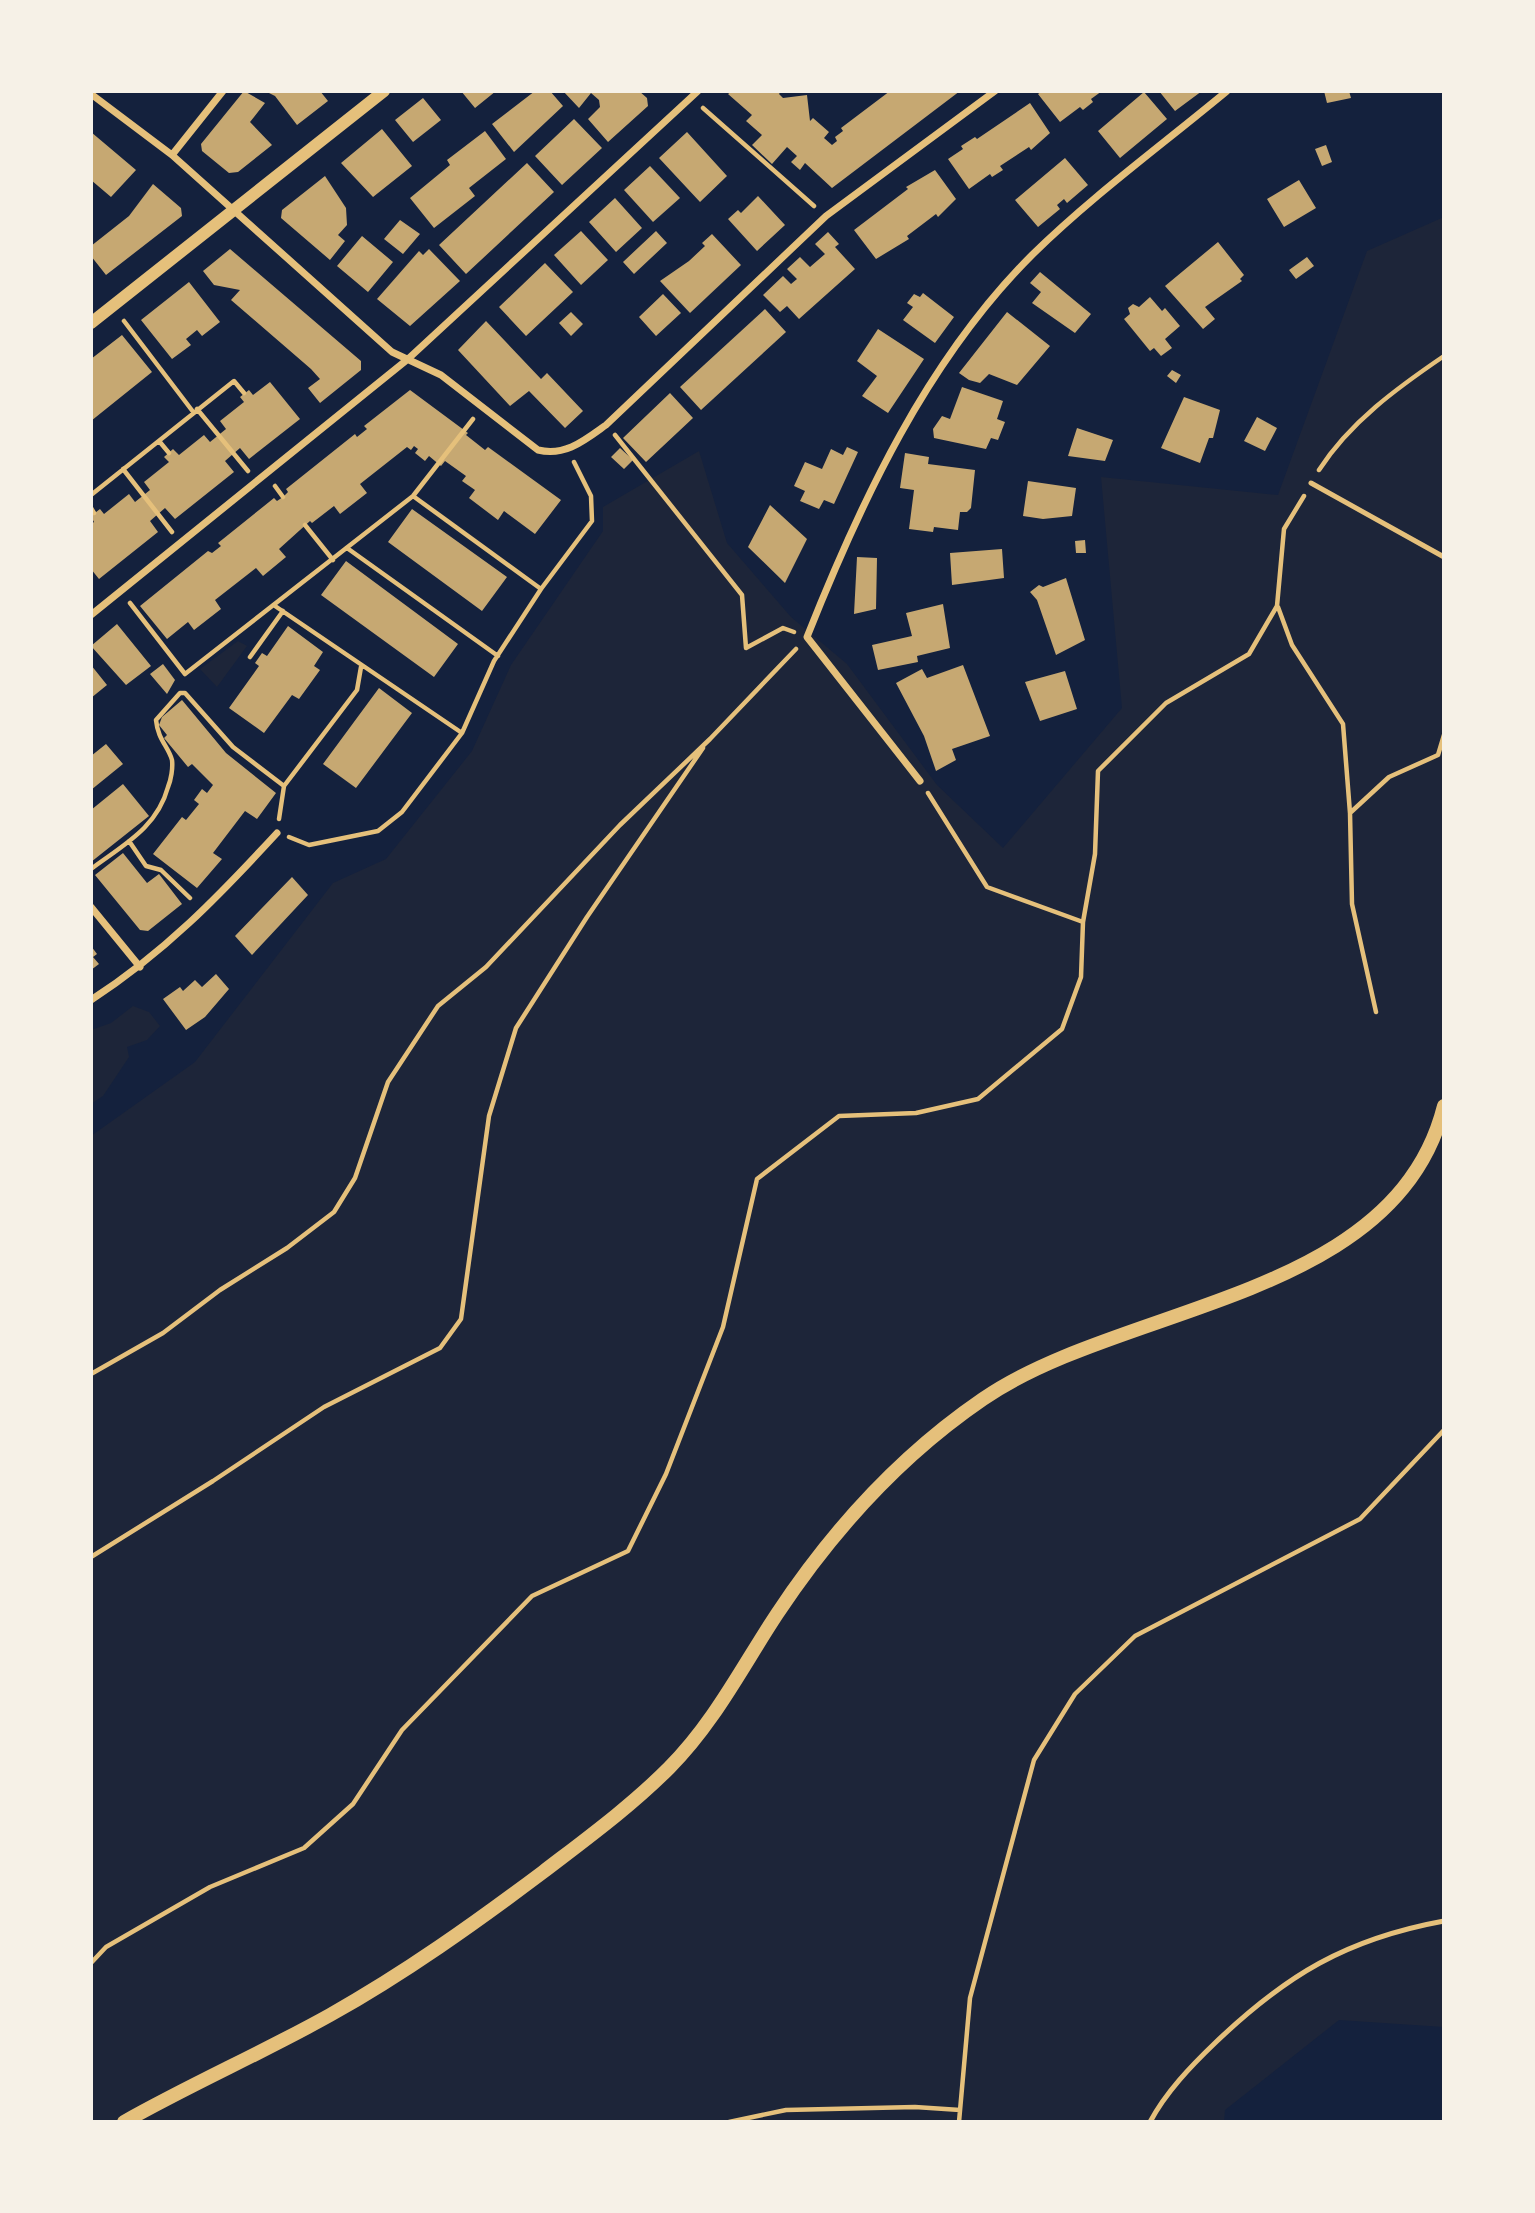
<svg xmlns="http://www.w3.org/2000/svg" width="1535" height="2213" viewBox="0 0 1535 2213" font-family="'Varela Round',sans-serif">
  <rect width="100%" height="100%" fill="#14213d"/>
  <path fill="#1d2539" d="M1444,217V2027L1339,2020L1225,2110L1224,2122H91V1136L195,1062L333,883L386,859L472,751L511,665L603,531V507L699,451L727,543L791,617L847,664L937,785L1003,848L1122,708L1101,477L1278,495L1367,251Z
    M238,641L247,646L217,687L200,669Z
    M133,1006L149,1012L160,1026L147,1040L127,1047L129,1057L103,1096L91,1104V1030L111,1023Z"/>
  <path fill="#c6a872" d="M244,91L265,103L250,122L272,145L238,172L229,173L202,151L201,144Z
    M265,91H320L328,101L297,125L275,96Z
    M461,91H496L475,108Z
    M535,91H550L563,106L514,152L492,124Z
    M563,91H639L647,98L648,106L608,142L588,119L600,107L599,100L591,93L579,108Z
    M732,91H781L779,94L783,98L807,95L810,121L813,118L829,132L824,138L832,145L837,141L835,137L843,131L841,128L890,91H960L832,188L805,163L800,170L791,162L797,156L787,147L772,164L752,145L762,135L746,121L752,115L728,94Z
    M1042,91H1102L1091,99L1093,102L1083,110L1080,107L1060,122L1038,94Z
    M1159,91H1202L1175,111Z
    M1324,91H1349L1351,98L1327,103Z
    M1144,92L1167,119L1120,158L1098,131Z
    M423,98L441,120L413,142L395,120Z
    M1030,103L1050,133L1031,150L1029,147L1000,166L1003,170L992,177L990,174L969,189L948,159L963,149L961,146L975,137L977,139Z
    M574,119L602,148L562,185L535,156Z
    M382,129L412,166L373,197L341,163Z
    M485,131L506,159L469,188L475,196L434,228L410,198L450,165L447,160Z
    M91,132L136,170L111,197L91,180Z
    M687,132L727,176L700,202L659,158Z
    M1326,145L1332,162L1322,166L1315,149Z
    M1065,158L1088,185L1067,203L1064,199L1057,205L1060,209L1038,227L1015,200Z
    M527,163L554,192L466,274L439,245Z
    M650,166L680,198L653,222L624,190Z
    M935,170L956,199L938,217L936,214L907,236L909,239L876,259L854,230L908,189L906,187Z
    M325,176L346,208L347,225L338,235L345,241L330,260L281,218L282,210Z
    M1299,180L1316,208L1284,227L1267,199Z
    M153,184L181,208L182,216L106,275L91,256V246L129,216Z
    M758,196L785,225L757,251L728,219L738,210L741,213Z
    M615,198L642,228L616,252L589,222Z
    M400,220L420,234L403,254L384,239Z
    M581,231L608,260L581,285L554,255Z
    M656,231L667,243L634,274L623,262Z
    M828,232L839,244L835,247L855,269L799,319L787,306L780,312L763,295L783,276L791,284L797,279L787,269L800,257L810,267L825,254L815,244Z
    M712,234L741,265L690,313L660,281L689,261L705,246L702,243Z
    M362,236L393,262L368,292L337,266Z
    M1218,242L1244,275L1240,279L1242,281L1205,307L1215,319L1203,329L1165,286Z
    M230,249L361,361V370L320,403L308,388L320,379L311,369L231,300L240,290L214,285L203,271Z
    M429,249L460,281L410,326L377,299L419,251L423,255Z
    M1307,257L1314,266L1296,279L1289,270Z
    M545,263L573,292L526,336L499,307Z
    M1040,272L1091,314L1075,333L1032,303L1041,292L1030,283Z
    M189,282L220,322L202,336L197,330L186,339L191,345L172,359L141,320Z
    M923,293L954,317L935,343L903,320L913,307L907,303L914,294L920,297Z
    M663,294L681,313L656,336L639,317Z
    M1150,297L1162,311L1165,308L1180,326L1165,339L1172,348L1161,356L1154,348L1150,351L1124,319L1130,314L1128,308L1133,304L1139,307Z
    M765,309L786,332L701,410L680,387Z
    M571,312L583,324L571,336L559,323Z
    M1007,312L1050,346L1017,385L989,374L980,383L969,380L959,373Z
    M486,321L541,379L547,373L583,411L565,428L529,391L510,406L458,350Z
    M878,329L924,359L888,413L862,396L877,376L857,361Z
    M122,335L152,372L91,421V359Z
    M1172,370L1181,375L1176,383L1167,376Z
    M270,382L300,419L249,459L240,448L225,461L234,472L175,519L165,508L150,521L158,532L99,579L91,569V524L94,522L91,516L100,509L104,514L129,494L135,502L150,490L144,482L169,462L164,457L173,449L179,455L204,435L210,442L226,429L220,421L244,402L240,397L249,390L253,395Z
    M962,387L1003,401L997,419L1005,422L998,440L991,438L986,449L934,438L933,429L942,416L950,419Z
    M410,390L468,433L466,435L485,450L488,447L561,500L535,534L504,511L498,520L469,498L475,490L462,481L466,476L445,461L441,466L429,456L425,461L415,453L418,449L414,446L411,450L407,447L360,484L367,493L340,514L334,506L312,523L310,521L279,549L286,557L263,576L256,568L215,600L221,609L194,630L188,622L167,639L140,606L208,551L212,553L221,546L218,543L274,498L277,501L283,497L288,492L286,489L355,434L357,437L367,429L364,426Z
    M670,393L693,418L646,462L623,438Z
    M1184,397L1220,410L1213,438H1209L1200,463L1161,448Z
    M1257,417L1277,428L1265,451L1244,441Z
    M1077,428L1113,440L1105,461L1068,456Z
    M847,447L858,452L834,504L824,500L819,509L800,501L805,491L794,486L805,462L822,469L831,449L843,455Z
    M620,448L633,460L624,469L611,457Z
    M905,453L929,457L928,464L975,470L971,508L967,512H960L958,530L934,527L933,532L909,529L914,490L900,488Z
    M1028,481L1076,488L1072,516L1043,519L1023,516Z
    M770,505L807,539L785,583L748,547Z
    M412,509L507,577L482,611L388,542Z
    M1085,540L1086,553H1076L1075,541Z
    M1002,549L1004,578L952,585L950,553Z
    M857,557L877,558L876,609L854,614Z
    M346,561L458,644L434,677L321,595Z
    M1066,578L1085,640L1056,655L1037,600L1030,592L1039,585L1043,587Z
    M943,604L950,648L917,656L918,662L878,670L872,645L912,636L906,613Z
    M117,624L151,666L126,685L91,646Z
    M288,626L323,652L314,666L320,670L299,699L292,695L264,733L229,708L259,666L255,663L262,653L267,656Z
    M163,664L175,680L167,694L150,674Z
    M91,665L107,685L91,698Z
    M963,665L990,736L952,749L956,760L936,771L924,736L896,683L922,669L927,678Z
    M1065,671L1077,709L1040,721L1025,682Z
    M379,688L412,713L356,788L323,764Z
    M182,700L226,753L276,793L257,819L245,811L213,853L222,859L197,888L153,854L182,817L186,820L199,804L194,800L202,789L207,793L213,785L192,764L188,767L164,738L167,735L159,725L162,717Z
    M106,744L123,764L91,790V756Z
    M123,784L149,816L91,862V810Z
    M123,853L147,883L159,874L182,904L148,931L140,930L95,875Z
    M292,877L308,895L252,955L235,936Z
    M91,946L97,954L93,957L99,964L91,970Z
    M216,974L229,989L205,1017L186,1030L163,999L180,987L183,991L195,980L202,987Z"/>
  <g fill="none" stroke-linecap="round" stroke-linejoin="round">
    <path stroke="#e5c07b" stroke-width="4.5" d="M703,108L814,206
      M124,321L194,413
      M197,409L248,471
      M615,435L742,595L746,648L783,628L794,632
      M159,441L169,453
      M123,469L172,532
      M1319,470C1350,422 1397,388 1444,356
      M275,486L283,497
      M91,495L234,381L244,393
      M413,496L541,589
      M91,508L94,513
      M305,525L333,560
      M347,548L498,656
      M130,603L185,674L413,496L473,419
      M275,606L462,733
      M1278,607L1292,645L1343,724L1350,813L1389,777L1438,755L1444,735
      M250,657L283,611
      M1350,813L1352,904L1376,1012
      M279,819L284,786L357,690L361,667
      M289,837L309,845L378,831L402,812L462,733L494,661L541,589L592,521L591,496L574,462
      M129,841L146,866L161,870L190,898
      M91,869C123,845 157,828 168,787C171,780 173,768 172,760C168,746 158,740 156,720L180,693H185L233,747L284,786
      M1083,922L1095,854L1098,771L1166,703L1249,654L1277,606L1284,529L1304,496
      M91,1374L163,1333L220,1290L287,1248L334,1212L355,1178L388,1082L438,1006L486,967L620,825L710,739L796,649
      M91,1557L213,1481L324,1407L440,1348L461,1319L489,1116L516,1028L587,917L703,748
      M91,1963L106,1947L210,1887L304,1848L353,1804L402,1730L532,1596L628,1551L666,1474L723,1327L757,1179L839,1116L916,1113L978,1099L1062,1029L1081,977L1083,922L987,887L928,793
      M729,2122L786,2110L915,2107L960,2110
      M959,2122L970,1998L1034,1760L1075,1694L1135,1636L1360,1519L1444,1430"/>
    <path stroke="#e5c07b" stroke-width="5" d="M1311,483L1444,557
      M1150,2122C1166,2092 1191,2066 1215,2043C1286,1975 1346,1939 1444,1921"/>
    <path stroke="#e5c07b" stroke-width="7" d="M91,94L172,155L392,352L441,375L538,450C565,457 585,440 606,425L826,216L995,91
      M172,155L223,91
      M91,615L408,359L698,91
      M920,781L807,637C861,501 927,360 1032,255C1092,196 1162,145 1227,91
      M91,907L140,967
      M91,1000C165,952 218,897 277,833"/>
    <path stroke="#e5c07b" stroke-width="12" d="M91,323L384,91"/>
    <path stroke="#e5c07b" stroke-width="14" d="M124,2122C191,2084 262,2053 330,2015C405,1973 475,1923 543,1872C586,1839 630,1807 669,1768C714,1723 742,1667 777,1614C832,1531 901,1455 983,1399C1122,1303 1395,1301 1444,1106"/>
  </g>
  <rect width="1535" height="2213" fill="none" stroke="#f6f1e7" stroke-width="186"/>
</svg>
